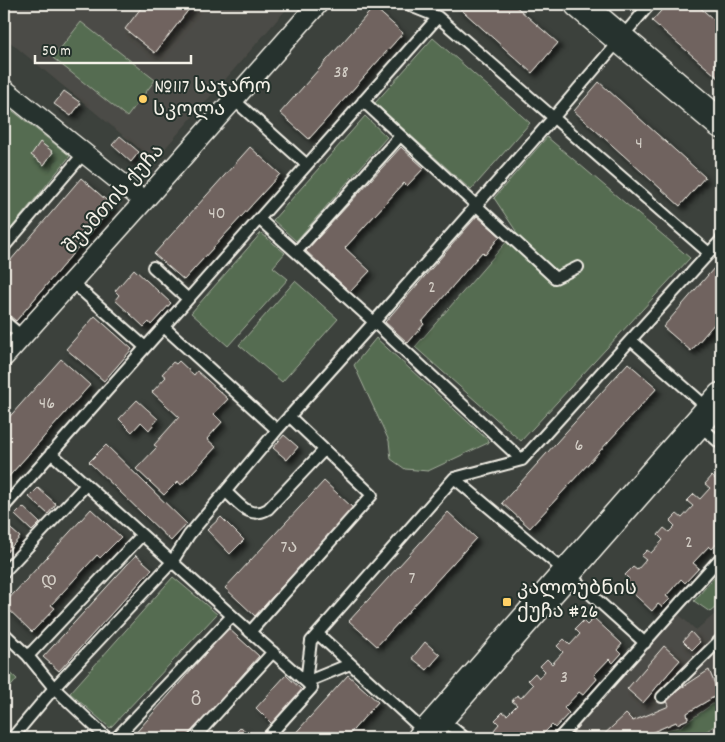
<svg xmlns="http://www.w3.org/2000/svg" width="725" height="742" viewBox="0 0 725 742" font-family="Dekko,'Noto Sans Georgian',sans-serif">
  <defs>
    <filter id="shadow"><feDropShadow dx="4.5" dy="4.5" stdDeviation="2.5" flood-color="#0009"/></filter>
  </defs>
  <rect width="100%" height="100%" fill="#3c413c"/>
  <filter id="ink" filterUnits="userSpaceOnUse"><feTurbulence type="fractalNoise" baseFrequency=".02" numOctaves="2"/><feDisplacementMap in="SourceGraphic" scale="10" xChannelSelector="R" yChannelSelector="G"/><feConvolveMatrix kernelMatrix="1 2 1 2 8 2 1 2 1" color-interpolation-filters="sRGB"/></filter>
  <g filter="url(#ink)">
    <path fill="#4c4b46" d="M4,4H291L154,161L4,37Z
      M721,609V727L707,738H565L676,612L696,630Z"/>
    <path fill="#556c51" stroke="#a4ae9c" d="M81,22L155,80L127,117L53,58Z
      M433,38L530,123L471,190L375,103Z
      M4,104L70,156L4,237Z
      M365,116L387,137L296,241L273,220Z
      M547,137L690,258L521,441L415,347L516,231L494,198Z
      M261,233L285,253L273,267L288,279L228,346L191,313Z
      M295,281L338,319L282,382L239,345Z
      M376,338L490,442L428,471L405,469L391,459L389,441L354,365Z
      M721,569V603L710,612L694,601Z
      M173,577L217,614L110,728L70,693Z
      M4,667L17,679L4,695Z
      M721,698V721L697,738H649L655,732L680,727Z"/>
    <path fill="#70635e" stroke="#f4f1e8" filter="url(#shadow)" d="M144,4H193L155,53L125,29Z
      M455,4H513L558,43L532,73Z
      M667,4H696L721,26V80L652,21Z
      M374,7L403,33L309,139L280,113Z
      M599,82L705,177L680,206L574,111Z
      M64,91L81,103L71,116L54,104Z
      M120,136L139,152L131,162L112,145Z
      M40,142L53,152L44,165L31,155Z
      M250,147L280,174L184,280L154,254Z
      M401,147L424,168L407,186L404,183L345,248L370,271L350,292L306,251Z
      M81,178L113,206L16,321L4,311V268Z
      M477,216L500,236L485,255L482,252L422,322L424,324L408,343L385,322Z
      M721,260V316L691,351L663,327Z
      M134,269L171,303L151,325L149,322L144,327L115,300L119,295L115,291Z
      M95,316L132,349L104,381L66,349Z
      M61,359L90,385L4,482V423Z
      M179,361L194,375L197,371L228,399L214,414L222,422L207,439L216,447L181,485L178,481L164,495L136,469L157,447L154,445L179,417L152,392L166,377L162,374L173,362L176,364Z
      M628,363L657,388L530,528L502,503Z
      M137,400L158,419L149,430L141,422L132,432L119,419Z
      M284,435L298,447L287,460L273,448Z
      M106,445L187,524L171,541L89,462Z
      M721,475V539L712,549L709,546L693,563L699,568L685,583L681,579L666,596L670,599L662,607L658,604L652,611L623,584L629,579L625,575L633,567L637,570L646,560L641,556L647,550L651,553L663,540L658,535L664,528L669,532L675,526L670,521L677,514L682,518L693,506L687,501L694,494L700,499L710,488L705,484L712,476L716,480Z
      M324,481L353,508L255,616L225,588Z
      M38,488L56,504L48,514L29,497Z
      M23,507L40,523L32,531L15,515Z
      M91,509L121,537L100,558L97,555L51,605L55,608L32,632L4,605V604Z
      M448,512L476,538L377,646L349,621Z
      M221,517L244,540L230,554L207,530Z
      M5,524L20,537L4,555V526Z
      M136,555L152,569L59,671L43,657Z
      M594,618L622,644L617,650L621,654L613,663L609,659L594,675L597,679L583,695L579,692L564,708L569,713L555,728L552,725L539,738H503L494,730L499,724L495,720L503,712L507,715L517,705L512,701L517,695L521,698L533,685L528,680L535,673L539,678L545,671L540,666L547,659L552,664L563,652L557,646L564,639L570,645L580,634L575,629L583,621L587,625Z
      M228,628L259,656L187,738H135L133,736Z
      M691,632L700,642L692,650L683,641Z
      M425,642L440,655L427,670L412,658Z
      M664,646L680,660L643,703L627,689Z
      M709,670L719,694L687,713L688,719L677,724L676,722L646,735L647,736L644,738H600L626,714L633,721L669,706L666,698Z
      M286,675L303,691L272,724L256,708Z
      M348,675L378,702L346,738H291Z
      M241,727L253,738H230Z"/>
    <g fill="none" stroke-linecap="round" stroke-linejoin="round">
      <defs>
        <path id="lane" d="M409,4L413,7L438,17L709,253
          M234,100L307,165
          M363,101L555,278L578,267
          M259,219L374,322L522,460
          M4,247L84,153
          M296,252L400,136
          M153,267L188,299
          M72,282L145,347
          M4,321L22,336
          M164,327L277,430
          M631,340L709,409
          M699,425L721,444
          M51,453L306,682L350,664
          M454,478L567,573L645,643
          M226,492C240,504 249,520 268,509L324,450
          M4,507L438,17
          M4,572L86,485
          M250,632L372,495L289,416
          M4,633L28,656
          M318,634L426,733
          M662,697L721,639
          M441,718L465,738
          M12,738L54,688L172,562L189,535L277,430L374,322L554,117L650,4
          M107,738L54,688L28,656L142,535
          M116,738L232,616
          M194,738L273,652
          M267,738L312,688L306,682L311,641L454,478L522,460L721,240
          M559,738L721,557"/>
        <path id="street" d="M4,89L144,201
          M4,357L144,201L318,4"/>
        <path id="secondary" d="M579,4L721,124
          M422,738L721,397"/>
      </defs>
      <use href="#lane" stroke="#f4f1e8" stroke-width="14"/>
      <use href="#street" stroke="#f4f1e8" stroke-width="22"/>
      <use href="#secondary" stroke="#f4f1e8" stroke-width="31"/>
      <use href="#lane" stroke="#26332d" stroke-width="10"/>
      <use href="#street" stroke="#26332d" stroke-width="19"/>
      <use href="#secondary" stroke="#26332d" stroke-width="28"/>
    </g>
  </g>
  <g fill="#ffd166" stroke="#26332d" stroke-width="2">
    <circle cx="143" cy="99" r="5"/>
    <rect x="502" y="597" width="10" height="10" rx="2.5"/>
  </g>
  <g text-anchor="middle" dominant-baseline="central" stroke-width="4" stroke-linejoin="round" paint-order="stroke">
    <g font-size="18" fill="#d3cec6">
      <text x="341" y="73">38</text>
      <text x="639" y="144">4</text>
      <text x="217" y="214">40</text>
      <text x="432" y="288">2</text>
      <text x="47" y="404">46</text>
      <text x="579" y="446">6</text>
      <text x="689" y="543">2</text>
      <text x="289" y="548">7ა</text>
      <text x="412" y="579">7</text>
      <text x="49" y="581">დ</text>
      <text x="564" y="678">3</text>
      <text x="196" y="696">გ</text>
    </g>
    <g font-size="20" fill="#f4f1e8" stroke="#26332d" text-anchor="start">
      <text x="153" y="88">№117 საჯარო<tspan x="153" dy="23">სკოლა</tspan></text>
      <text x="517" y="590">კალოუბნის<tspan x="517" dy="23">ქუჩა #26</tspan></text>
    </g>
    <g font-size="20" fill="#f4f1e8" stroke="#26332d">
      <text transform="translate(115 200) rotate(-48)">შუამთის ქუჩა</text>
    </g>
  </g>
  <rect width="725" height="742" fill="none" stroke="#26332d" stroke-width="20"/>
  <rect x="10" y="10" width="705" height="722" fill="none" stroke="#f4f1e8" stroke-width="2" filter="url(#ink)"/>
  <path d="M35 55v8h156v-8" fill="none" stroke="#f4f1e8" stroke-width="2.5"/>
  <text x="42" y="55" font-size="15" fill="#f4f1e8" stroke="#26332d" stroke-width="4" paint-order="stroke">50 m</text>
</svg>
